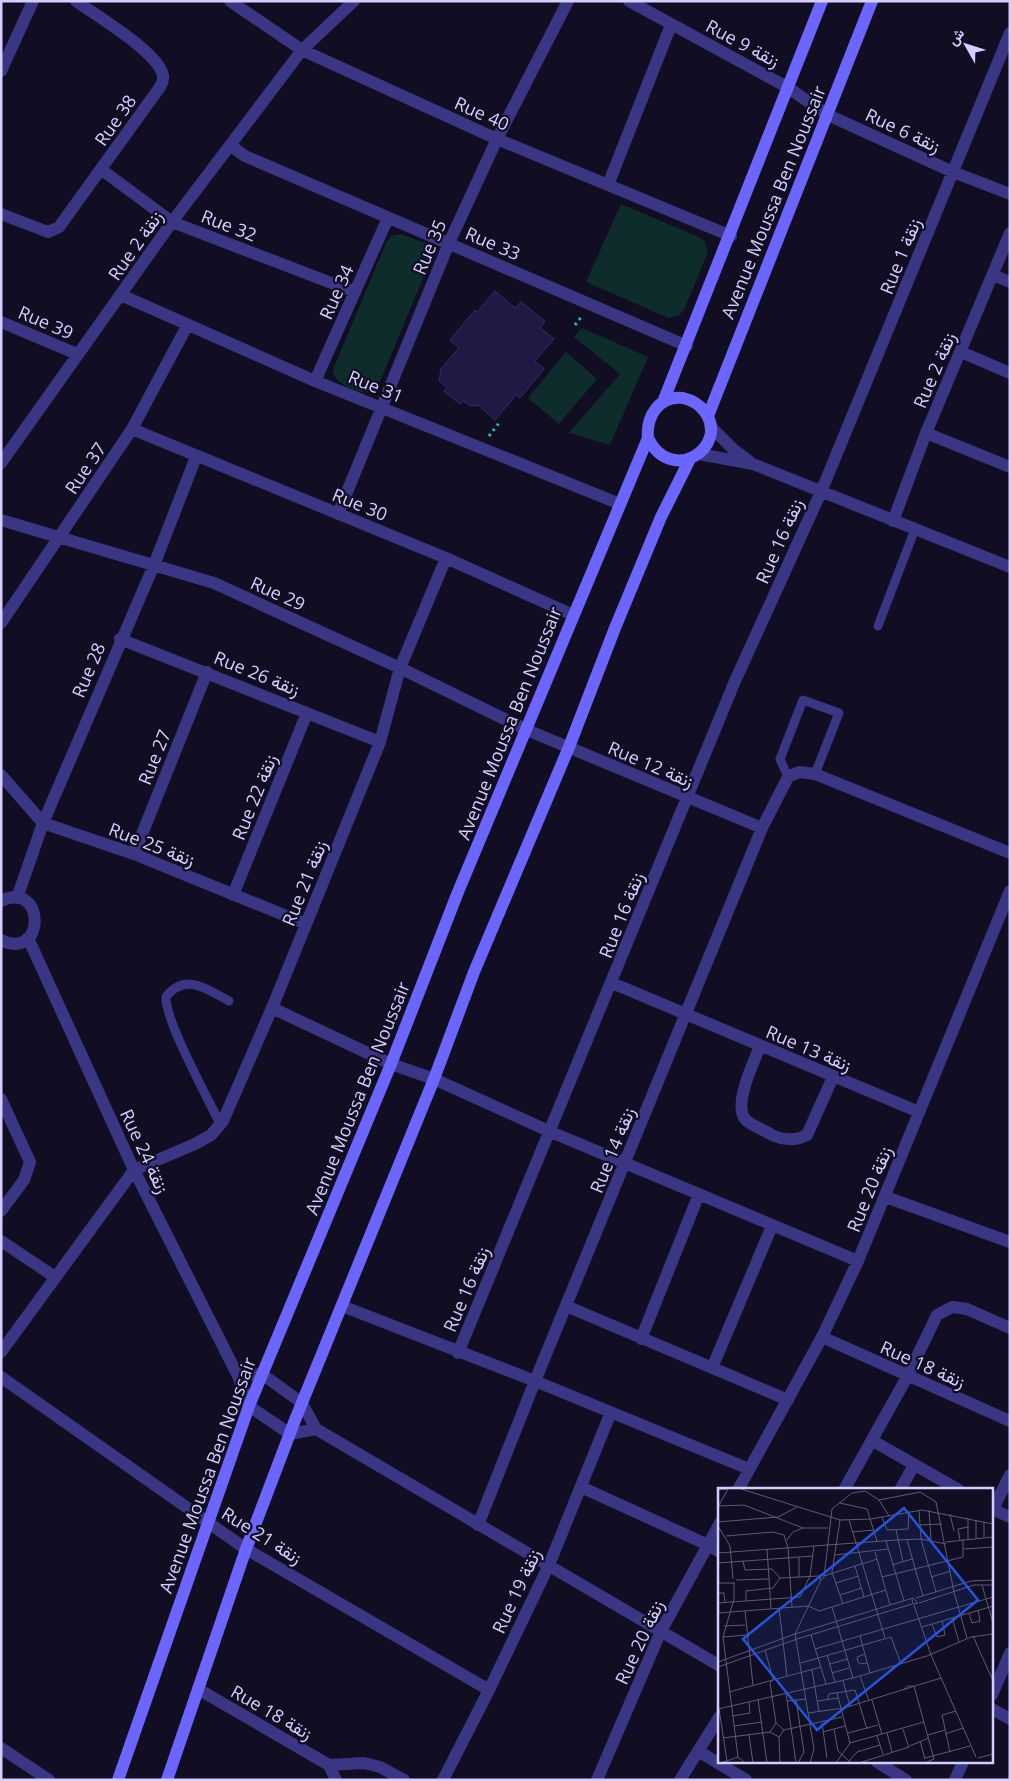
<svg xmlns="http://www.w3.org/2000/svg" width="1011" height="1781" viewBox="0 0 1011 1781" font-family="'Open Sans',Vazirmatn,sans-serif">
  <rect width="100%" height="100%" fill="#110d22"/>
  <path fill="#0f2c2c" d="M621,204L701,238L705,242L708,252L684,310L679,315L669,318L586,282Z
    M401,234L428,244L434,252L381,379L373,392C361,395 337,385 333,373L334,367L386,243L391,236Z
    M582,328L648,357L610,445L569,433L620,374L574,337Z
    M566,352L597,379L559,424L528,398Z"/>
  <path fill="#221844" stroke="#392971" d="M495,291L515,308L521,302L545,321L540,328L554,339L535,361L544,369L520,398L516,395L495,420L478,405L471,406L463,401L460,404L444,391L447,388L439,381L441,369L459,348L450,340L475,310L477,312Z"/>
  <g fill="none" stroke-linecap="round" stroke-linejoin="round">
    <path stroke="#2ab7b2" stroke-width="3" stroke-dasharray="2.5 4" stroke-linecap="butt" d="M575,325L582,316
      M489,436L499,423"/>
    <path stroke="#3b3683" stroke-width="9" d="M878,626L915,529
      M788,777L780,759L803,700L839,713L815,774
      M220,1124C208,1098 165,1021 166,997C185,972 207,989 229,1001"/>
    <path stroke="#3b3683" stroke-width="12" d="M230,1L302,50L497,139L731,236
      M629,1L787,87L828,115L953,172L1010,194
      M1,71L33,1
      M231,146L245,156L687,346
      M102,170L172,222L355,292
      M608,185L671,25
      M1,214L48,232L59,227L160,87C162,83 164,80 163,76C160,53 95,15 76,1
      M993,275L1010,282
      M121,295L315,381L620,504
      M1,322L77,354
      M961,352L1010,373
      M315,381L388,218
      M710,426L733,449L749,461
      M132,429L446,558L573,615
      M926,433L1010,467
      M699,454L753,464L1010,567
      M1,463L172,222L302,50L354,1
      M338,514L449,243L497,139L568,1
      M1,520L214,583L400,668L527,730L762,828
      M893,521L926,433L1010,233
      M1,623L132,429L187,326
      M120,639L380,742
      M1,775L43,823L134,854L306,924
      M134,854L207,672
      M233,895L307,713
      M17,898L43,823L154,565L196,457
      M1,901C46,879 46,962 1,940
      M28,938L134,1170L238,1376L249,1406L290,1434L316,1429
      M612,983L919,1112
      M272,1008L391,1064L434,1079L551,1132L858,1261
      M760,1046C754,1062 732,1106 746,1120C752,1126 763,1129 770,1134C782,1140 794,1142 807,1135L833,1077
      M1,1099L30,1162L24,1180L1,1211
      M886,1197L1010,1242
      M1,1241L55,1277
      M342,1306L535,1381L749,1469
      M566,1306L788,1400
      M822,1337L1010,1421
      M641,1339L699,1194
      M1,1352L134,1170L195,1144L211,1135L223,1121L272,1008L380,742L400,668L446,558
      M458,1353L735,681L821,492L1010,33
      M712,1368L772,1226
      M238,1376L262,1374L302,1403L316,1429L720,1666
      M1,1377L246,1549L489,1690
      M873,1441L959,1490
      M581,1487L708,1545L720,1552
      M738,1490L822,1337L858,1261L1010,891
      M844,1490L907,1377L937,1315L952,1307L967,1309L1010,1328
      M900,1490L914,1465
      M992,1509L1010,1517
      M992,1511L1010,1475
      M478,1525L535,1381L762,828L788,777L799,772L815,774L1010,853
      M198,1689L329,1765L364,1763L380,1767L404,1780
      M992,1695L1010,1653
      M992,1709L1010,1719
      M1,1748L49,1780
      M698,1751L746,1780
      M877,1762L906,1780
      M329,1765L336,1780
      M443,1780L489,1690L549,1565L611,1412
      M597,1780L661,1631L720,1523
      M680,1780L720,1716
      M955,1780L963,1762"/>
    <path stroke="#6c65ff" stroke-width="12" d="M663,402L822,1
      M708,416L872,1
      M118,1780L249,1406L391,1064L458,892L648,438C646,417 658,396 683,398C692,400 700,405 705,412C730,447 671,486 648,438
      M167,1780L246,1549L295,1420L434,1079L474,972L569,747L615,628L661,517L690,459"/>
  </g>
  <g text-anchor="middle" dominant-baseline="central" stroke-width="4.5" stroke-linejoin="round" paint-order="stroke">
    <g font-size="18" fill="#d5ceff" stroke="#110d22">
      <text transform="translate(743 43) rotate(28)">Rue 9 زنقة</text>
      <text transform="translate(482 113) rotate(24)">Rue 40</text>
      <text transform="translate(115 120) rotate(-55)">Rue 38</text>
      <text transform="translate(903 130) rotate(25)">Rue 6 زنقة</text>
      <text transform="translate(773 202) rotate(-68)">Avenue Moussa Ben Noussair</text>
      <text transform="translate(229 225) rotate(21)">Rue 32</text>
      <text transform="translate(493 243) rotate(23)">Rue 33</text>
      <text transform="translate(135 245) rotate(-55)">Rue 2 زنقة</text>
      <text transform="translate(429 247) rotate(-67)">Rue 35</text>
      <text transform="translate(900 256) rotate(-68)">Rue 1 زنقة</text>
      <text transform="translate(336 292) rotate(-66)">Rue 34</text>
      <text transform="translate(46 322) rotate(23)">Rue 39</text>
      <text transform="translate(934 370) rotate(-67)">Rue 2 زنقة</text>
      <text transform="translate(376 386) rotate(22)">Rue 31</text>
      <text transform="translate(85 468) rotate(-56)">Rue 37</text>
      <text transform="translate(360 504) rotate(22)">Rue 30</text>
      <text transform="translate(779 541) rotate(-66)">Rue 16 زنقة</text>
      <text transform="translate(278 593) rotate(24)">Rue 29</text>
      <text transform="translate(88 670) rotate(-67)">Rue 28</text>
      <text transform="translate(257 673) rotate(22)">Rue 26 زنقة</text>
      <text transform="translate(509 723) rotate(-68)">Avenue Moussa Ben Noussair</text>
      <text transform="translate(154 757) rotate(-68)">Rue 27</text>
      <text transform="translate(651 764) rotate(23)">Rue 12 زنقة</text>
      <text transform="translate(254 797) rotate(-68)">Rue 22 زنقة</text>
      <text transform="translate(152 844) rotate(21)">Rue 25 زنقة</text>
      <text transform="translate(304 883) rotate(-68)">Rue 21 زنقة</text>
      <text transform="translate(621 915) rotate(-68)">Rue 16 زنقة</text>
      <text transform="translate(809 1048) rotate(23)">Rue 13 زنقة</text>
      <text transform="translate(357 1098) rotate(-68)">Avenue Moussa Ben Noussair</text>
      <text transform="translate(612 1150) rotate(-68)">Rue 14 زنقة</text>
      <text transform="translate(145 1151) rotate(65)">Rue 24 زنقة</text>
      <text transform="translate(869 1189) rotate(-68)">Rue 20 زنقة</text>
      <text transform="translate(466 1289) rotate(-67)">Rue 16 زنقة</text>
      <text transform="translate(923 1364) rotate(24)">Rue 18 زنقة</text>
      <text transform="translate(207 1475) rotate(-70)">Avenue Moussa Ben Noussair</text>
      <text transform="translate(262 1535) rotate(32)">Rue 21 زنقة</text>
      <text transform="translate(516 1591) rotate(-65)">Rue 19 زنقة</text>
      <text transform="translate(639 1642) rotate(-65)">Rue 20 زنقة</text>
      <text transform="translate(272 1712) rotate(30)">Rue 18 زنقة</text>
    </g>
  </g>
  <g transform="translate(718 1488)">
    <rect width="275" height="275" fill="#110d22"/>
    <path fill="none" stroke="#5f5a7a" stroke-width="1" d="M20,0L122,32L153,31L204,22L275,36M0,2L17,0M161,12L202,4L218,14L236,104L249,150M122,15L149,21L159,53M1,17L10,1M0,18L26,17L85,40M201,22L203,51L218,104M211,22L213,53M232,26L236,43M164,29L169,42L190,41L191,23M122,32L114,84L125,116M131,32L167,150M258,32V50M0,34L60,29L79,19M202,37L224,36M0,38L12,58L15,91M178,42L185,74M134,44L156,42M8,48L55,44L66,47L70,60L74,119M266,49V34M250,51V30M69,52L75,44L85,40H110M189,52L205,108M242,52L240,41L250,39M168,53L186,113M228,54L275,49M49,61L53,120M246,61L275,59M157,64L172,117M0,65L178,52L203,51L228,56M117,67L170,61M81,69V89M25,73L27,82L54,81L62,90L55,100L28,103V113M0,75L95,68M174,77L194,71M137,78L146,109M104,86L101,88L103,92L106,89L114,21L134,5L147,3L161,12L171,28M106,88L159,71M164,89L245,69V51M213,89L233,83M62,90L101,88M18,92L51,91M0,95H17M16,95V111L5,149L20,269L27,275M118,95L140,88M264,97L275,135M0,105H6L7,115M122,107L144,100M198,110L253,93L275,92M0,115L82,109L92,88L96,58M201,115L256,97H275M196,117L213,167L258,269M114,119L135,190M61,120L69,188M27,123L35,197M0,125L90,118L101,123L168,102M251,125L254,135L262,133L260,122M234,130L241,154M214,136L219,149L227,147L224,133M6,138L27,137M204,139L275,118M93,147L108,196M142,148L152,185M255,148L275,193M5,149L28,147M97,161L275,109M47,162L55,191L52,195L58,235M147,166L139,169L140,174L142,176L149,175M109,167L117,194M0,174L77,146L195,110L200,115L195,116L194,111M83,175L173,149L183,176M112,176L129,171M0,179L79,151L194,116M94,182L101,224M114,185L131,180M142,188L151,213M125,193L132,218M185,202L190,198H196L216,271L207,275M11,204L103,179M68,205L78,275M119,205L132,255M40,211L49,275M78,212L86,264L80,275M109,212L111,206L137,202L149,241M154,212L164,246M69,213L88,211M100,213L120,210M0,221L135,190L209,168L253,149L275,146M1,221L9,273M90,225L126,220L223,190M15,228L32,225L31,214M58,235L52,244L61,249M58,235L66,242L61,249M104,235L109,270M16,238L44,234M116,241L120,263L133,275M185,241L190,257M66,242L124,229M105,244L127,238M130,245L160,237M169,245L174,264M227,246L245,240M31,247L35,275M210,247L227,242M159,248L165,266M61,249L62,275M5,250L52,244M202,253L207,271M189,259L211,250M232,264L224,227L238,223M207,270L252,258M260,270L275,266M131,273L139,264L162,257M3,275L20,269M92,275L96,261L77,146L103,92M118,275L132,255L206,234M141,275L191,259"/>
    <path fill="#2654da" fill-opacity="0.15" stroke="#2654da" stroke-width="2.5" d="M186,20L260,112L99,242L25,151Z"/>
    <rect width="275" height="275" fill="none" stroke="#d5ceff" stroke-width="2.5"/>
  </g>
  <rect width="1011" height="1781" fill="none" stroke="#d5ceff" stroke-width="5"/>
  <g transform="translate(966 45) rotate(309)" stroke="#110d22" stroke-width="4" paint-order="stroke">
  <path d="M0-4L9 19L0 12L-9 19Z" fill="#d5ceff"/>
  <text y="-8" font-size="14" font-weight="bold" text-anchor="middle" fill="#d5ceff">ش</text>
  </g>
</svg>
